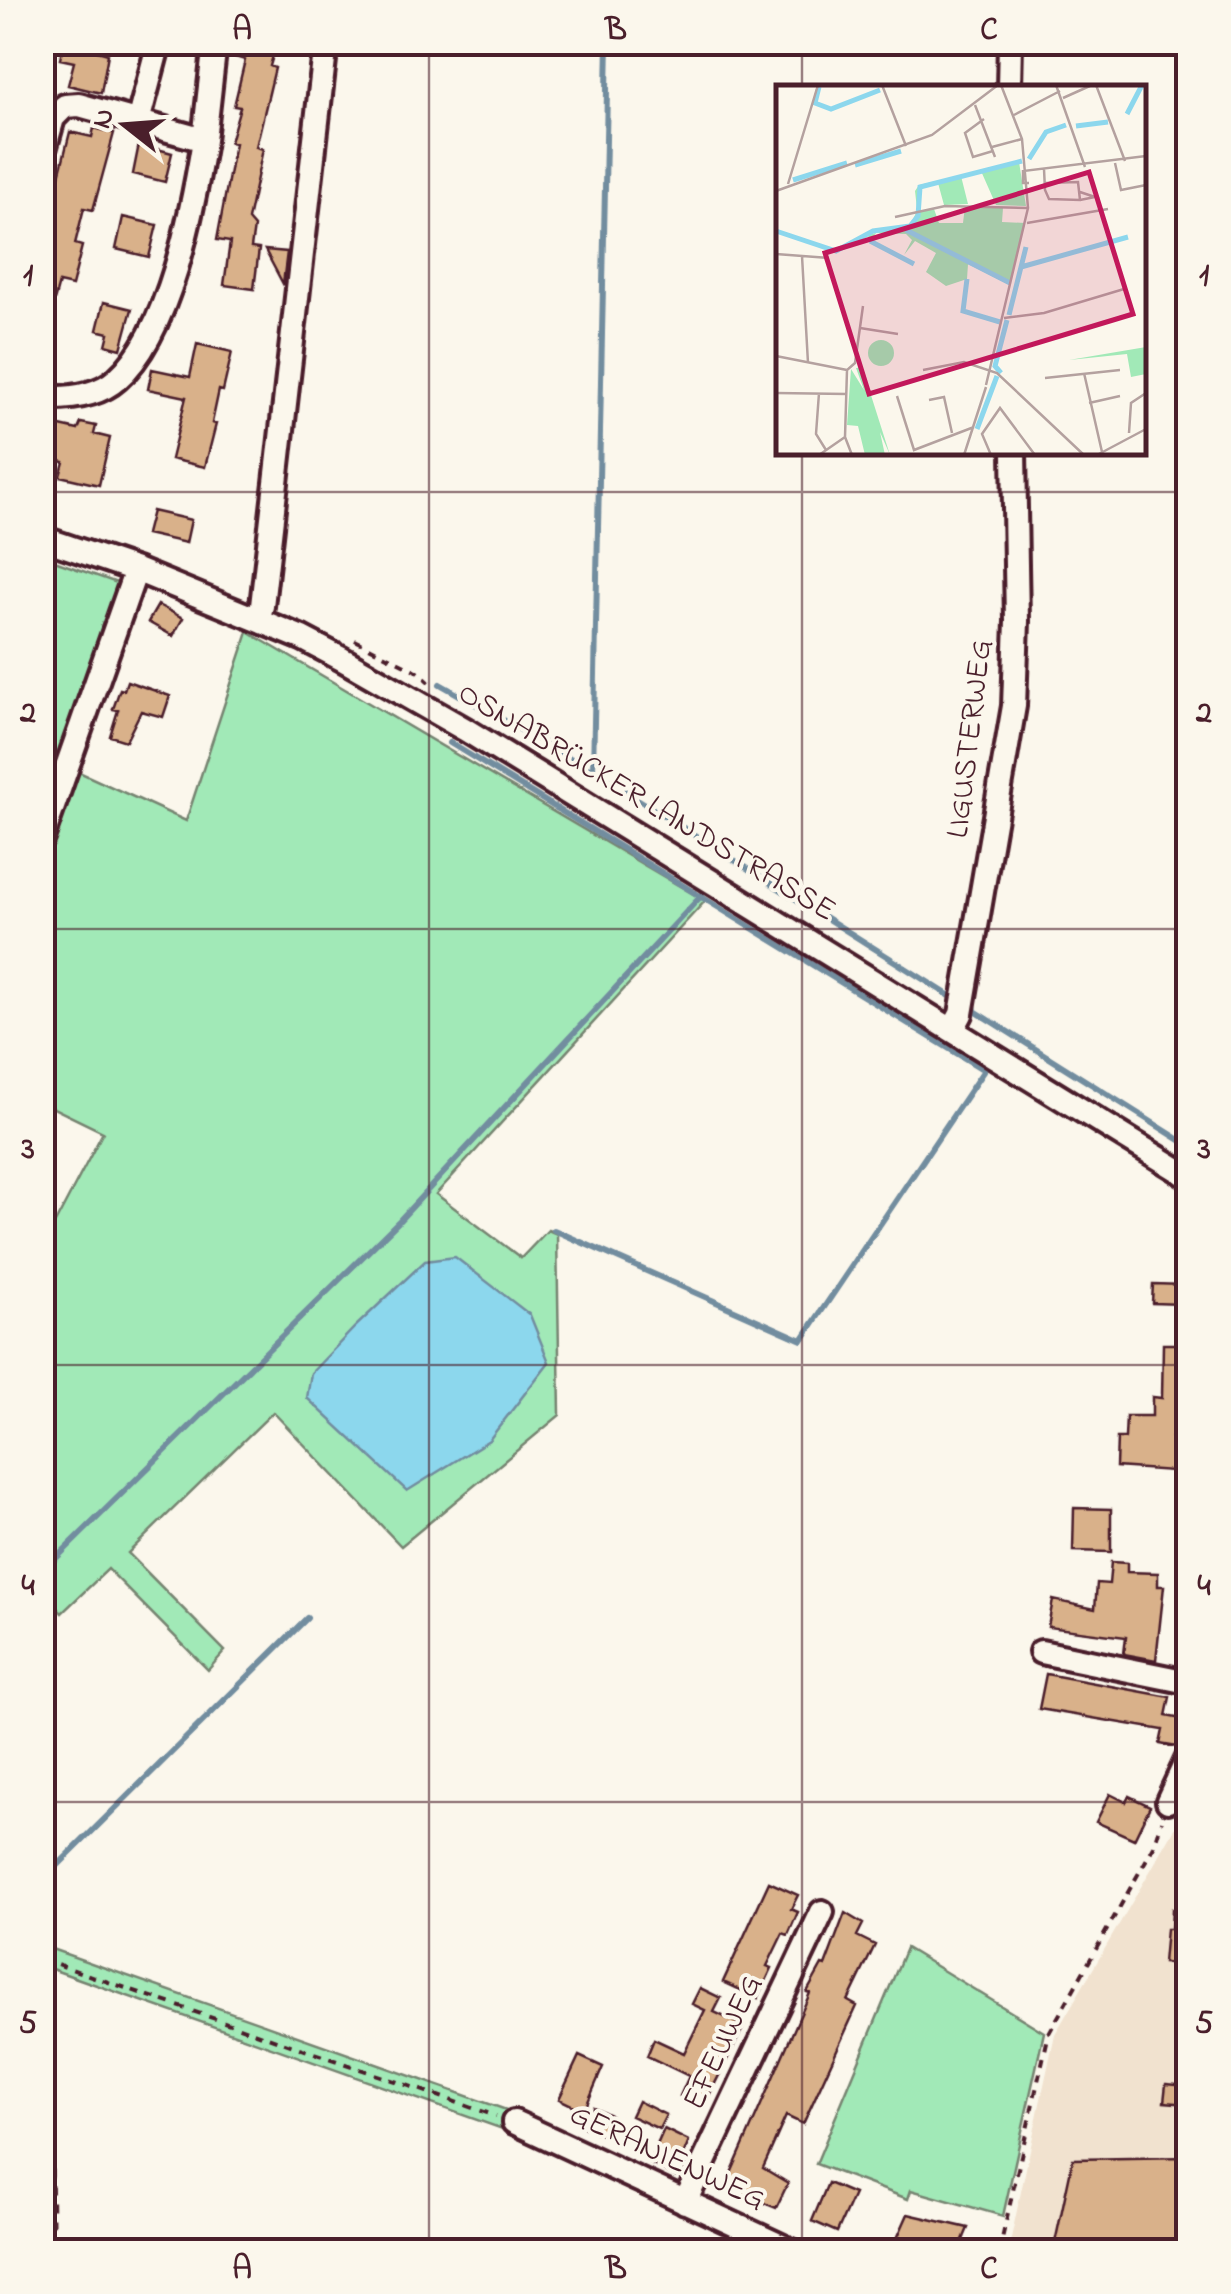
<svg xmlns="http://www.w3.org/2000/svg" width="1231" height="2294" viewBox="0 0 1231 2294" font-family="'Indie Flower',sans-serif">
  <rect width="100%" height="100%" fill="#fbf7ec"/>
  <filter id="ink" filterUnits="userSpaceOnUse"><feTurbulence type="fractalNoise" baseFrequency=".01" numOctaves="2"/><feDisplacementMap in="SourceGraphic" scale="20" xChannelSelector="R" yChannelSelector="G"/><feConvolveMatrix kernelMatrix="1 2 1 2 8 2 1 2 1" color-interpolation-filters="sRGB"/></filter>
  <g filter="url(#ink)">
    <path fill="#f1e2cf" d="M1188,1790V2251L1008,2252L1055,2034L1177,1825Z"/>
    <path fill="#a1e9b7" stroke="#768471" stroke-width="2.5" d="M43,557L120,584L43,804Z
      M248,632L705,901L436,1194L521,1258L548,1230L557,1234L560,1415L401,1546L273,1412L128,1553L225,1651L208,1670L108,1569L62,1613L50,1601L43,1608V1246L103,1132L43,1103L42,873L79,772L186,821Z
      M43,1946L515,2113L508,2131L43,1966Z
      M906,1948L1044,2032L1003,2216L911,2190L908,2199L816,2164Z"/>
    <path fill="#8cd7ed" stroke="#728d9f" stroke-width="2.5" d="M455,1257L530,1315L549,1362L489,1440L407,1491L307,1398L311,1373L355,1327L425,1261Z"/>
    <g fill="none" stroke-linecap="round" stroke-linejoin="round">
      <path stroke="#728d9f" stroke-width="6" d="M440,684L593,771L950,996
        M450,743L984,1070L802,1340L554,1230
        M593,771L608,42
        M973,999L975,1011L1188,1145
        M42,1572L398,1222L702,895
        M42,1881L307,1618"/>
    </g>
    <path fill="#d9b18a" stroke="#4a1f2b" stroke-width="2.5" d="M64,42H84L83,47L108,54L101,93L68,85L74,62L60,59Z
      M230,42H277L270,66L275,68L256,147L263,149L248,220L254,227L251,248L259,249L254,289L224,285L230,242L217,240L235,143L230,142L240,107L234,106L245,60L229,55Z
      M94,128L114,133L93,210L84,208L75,244L82,246L72,286L59,283L48,323H42V222L47,202L51,203L55,192L70,132L92,137Z
      M139,144L172,153L165,182L133,174Z
      M123,217L157,225L149,257L116,249Z
      M265,250L287,252L283,284Z
      M104,302L132,309L121,349L106,345L109,333L97,330Z
      M197,344L232,352L223,391L219,390L212,423L216,424L205,467L171,459L186,397L148,389L152,369L190,377Z
      M42,422L78,430L81,423L96,426L94,434L110,438L99,485L60,476L64,462L42,457Z
      M152,511L191,520L186,543L146,534Z
      M158,605L183,618L173,636L148,622Z
      M127,681L170,696L163,717L141,711L126,741L110,736L118,710L113,709L120,689L124,690Z
      M1153,1284L1184,1285L1183,1304L1152,1303Z
      M1163,1344H1188V1381H1179V1417H1187V1438H1172V1471L1116,1467L1117,1438H1125L1126,1416H1152V1397L1162,1398Z
      M1074,1508L1111,1509V1552L1073,1551Z
      M1111,1562L1127,1563V1572L1158,1573V1586H1164L1156,1660L1124,1654L1126,1637L1048,1627L1053,1600L1095,1609L1097,1583L1109,1584Z
      M1046,1674L1170,1697L1166,1716L1187,1720L1177,1747L1160,1744L1163,1730L1039,1709Z
      M1110,1794L1126,1802L1129,1796L1150,1806L1134,1839L1096,1822Z
      M769,1882L798,1895L791,1909L798,1912L788,1935L783,1933L767,1966L772,1968L758,1998L723,1982Z
      M1172,1909L1188,1911V1952L1180,1951L1179,1964L1163,1963L1166,1929H1171Z
      M845,1913L863,1924L857,1936L875,1945L848,2001L857,2006L803,2124L786,2116L763,2168L788,2183L776,2208L725,2187L810,1993L807,1992L822,1965L825,1966Z
      M700,1988L721,1998L714,2012L744,2026L703,2107L680,2096L689,2076L647,2056L654,2039L684,2053L705,2010L692,2004Z
      M579,2056L603,2067L584,2111L559,2099Z
      M1166,2084L1188,2086V2104L1164,2102Z
      M638,2101L666,2115L659,2129L631,2116Z
      M593,2107L610,2115L602,2135L584,2127Z
      M664,2129L689,2141L675,2176L649,2163Z
      M1188,2157V2252H1053L1073,2159Z
      M828,2183L854,2194L837,2232L812,2221Z
      M908,2214L968,2228L958,2252H891Z"/>
    <g fill="none" stroke-linecap="round" stroke-linejoin="round">
      <defs>
        <path id="minor" d="M1009,88L1010,42
          M138,122L159,42
          M204,140L215,42
          M42,157L53,118L65,106L79,105L204,140C193,208 170,333 117,379C98,396 67,399 42,398
          M42,538L136,570L302,638L342,659L466,730L1188,1176
          M258,620L262,606L326,42
          M42,838L136,570
          M953,1029L961,1014L1014,706L1017,621L1014,452
          M1041,1652L1188,1682
          M1168,1801L1188,1758
          M514,2122L794,2252
          M685,2202L822,1912"/>
      </defs>
      <use href="#minor" stroke="#4a1f2b" stroke-width="30"/>
      <path stroke="#4a1f2b" stroke-width="4" stroke-dasharray="8 8" stroke-linecap="butt" d="M355,640L417,671L429,682
        M42,1959L496,2116
        M42,2010L50,2069L53,2252
        M999,2252L1049,2033L1154,1846L1162,1821"/>
      <use href="#minor" stroke="#fbf7ec" stroke-width="22"/>
    </g>
  </g>
  <path fill="none" stroke="#4a1f2b" stroke-width="2.5" stroke-opacity="0.55" d="M429,42V2252M802,42V88M802,452V2252M42,492H1188M42,929H1188M42,1365H1188M42,1802H1188"/>
  <g text-anchor="middle" dominant-baseline="central" stroke-width="8" stroke-linejoin="round" paint-order="stroke">
    <g font-size="32" fill="#4a1f2b" stroke="#fbf7ec">
      <text transform="translate(971 739) rotate(-83)">LIGUSTERWEG</text>
      <text transform="translate(646 803) rotate(31)">OSNABRÜCKER LANDSTRASSE</text>
      <text transform="translate(724 2043) rotate(-65)">EFEUWEG</text>
      <text transform="translate(667 2158) rotate(25)">GERANIENWEG</text>
    </g>
  </g>
  <g transform="translate(776 85)">
    <rect width="370" height="370" fill="#fbf7ec"/>
    <path d="M243,77L250,121L220,120L205,86L185,91L192,119L168,120L162,98L142,105L141,124L139,106L143,100ZM189,121L227,123L226,137L249,138L234,200L192,179L191,194L170,201L150,187L160,168L139,156L128,170L136,155L130,149L100,148L95,155L91,150L134,140L141,126L158,124L163,138H187ZM92 268a13 13 0 1 1 26 0a13 13 0 1 1-26 0ZM370,262V289L355,292L351,269L293,275ZM86,282L114,370L104,347L109,370H89L82,341L71,340L75,284L88,305L80,283Z" fill="#a1e9b7"/>
    <path fill="none" stroke="#8cd7ed" stroke-width="5" d="M43,2L39,18L55,24L104,5M351,29L366,0M300,41L332,37M253,74L270,47L290,40M79,80L125,66M17,95L71,78M130,145L234,198M0,146L60,166L97,146L134,141L142,131L144,102L246,76M94,156L138,179M245,182L352,152M191,194L187,226L224,237M233,230L250,162M225,288L219,281L231,235M201,344L221,291"/>
    <path fill="none" stroke="#b4a19f" stroke-width="2.5" d="M106,0L130,61M280,0L309,82M320,0L349,76M287,13L316,0M199,20L219,72M238,30L284,6M208,34L189,48L197,72L217,66M216,62L246,54M339,78L345,105L370,100M268,84L269,105L273,114L304,115L302,97L269,98M253,98H247V86L370,71M12,99L42,0M0,106L156,50L222,0M304,107L319,112L304,115M119,132L169,121L252,123M251,138L332,124M0,169L53,173M26,171L32,278M228,233L268,228L348,204M84,243L122,249M0,271L71,285M147,285L188,277L221,288L308,370M308,288L326,367M269,293L344,285M210,300L252,123L246,54L225,0M0,308L71,309M43,308L40,349L50,365M121,311L138,365L198,342M153,315L168,312L176,348M313,318L344,311M353,348L355,318L370,308M43,370L69,352M76,370L69,352L71,285L79,278L87,221M188,370L210,302M215,370L206,349L224,323L259,370M321,370L370,344"/>
    <path fill="#c2185b" fill-opacity="0.15" stroke="#c2185b" stroke-width="5" d="M313,87L357,229L93,309L49,168Z"/>
    <rect width="370" height="370" fill="none" stroke="#4a1f2b" stroke-width="5"/>
  </g>
  <rect width="1231" height="2294" fill="none" stroke="#fbf7ec" stroke-width="110"/>
  <g transform="translate(125 125) rotate(287)" stroke="#fbf7ec" stroke-width="8" paint-order="stroke">
  <path d="M0-8L18 38L0 25L-18 38Z" fill="#4a1f2b"/>
  <text y="-15" font-size="28" font-weight="bold" text-anchor="middle" fill="#4a1f2b">N</text>
  </g>
  <rect x="55" y="55" width="1121" height="2184" fill="none" stroke="#4a1f2b" stroke-width="4"/>
  <g font-size="32" text-anchor="middle" font-weight="bold" fill="#4a1f2b">
    <text x="242" y="39">A</text>
    <text x="616" y="39">B</text>
    <text x="989" y="39">C</text>
    <text x="28" y="285">1</text>
    <text x="1204" y="285">1</text>
    <text x="28" y="722">2</text>
    <text x="1204" y="722">2</text>
    <text x="28" y="1158">3</text>
    <text x="1204" y="1158">3</text>
    <text x="28" y="1595">4</text>
    <text x="1204" y="1595">4</text>
    <text x="28" y="2032">5</text>
    <text x="1204" y="2032">5</text>
    <text x="242" y="2278">A</text>
    <text x="616" y="2278">B</text>
    <text x="989" y="2278">C</text>
  </g>
</svg>
